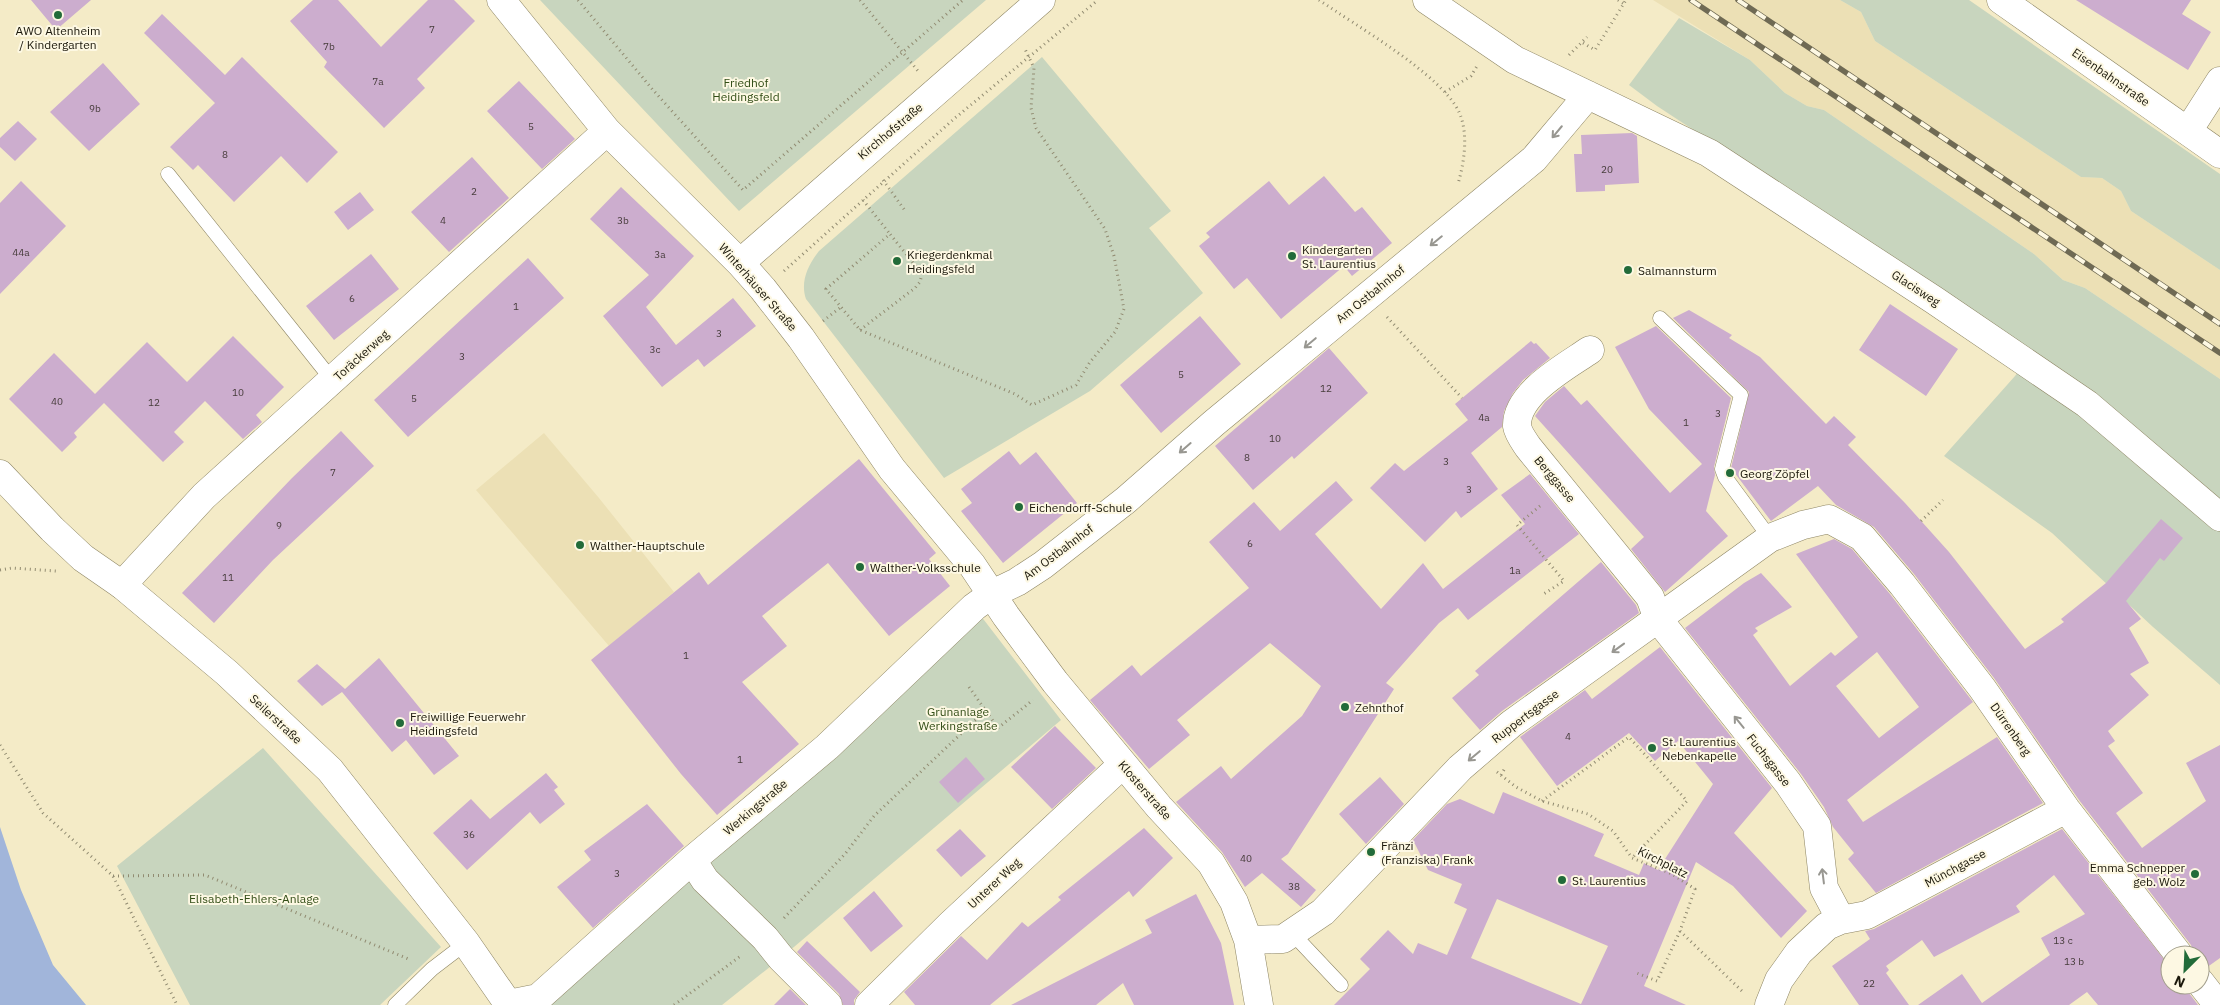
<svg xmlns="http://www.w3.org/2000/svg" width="2220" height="1005" viewBox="0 0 2220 1005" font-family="'IBM Plex Sans',sans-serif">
  <rect width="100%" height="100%" fill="#f4ebc7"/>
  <path fill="#ece0b5" d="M1653,0H1840L1861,12L1875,41L2081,177L2102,178L2121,191L2131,211L2220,270V379L2085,288L2063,280L2034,254L1824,110L1807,106L1785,93L1750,60Z
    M544,433L599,498L674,592L609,646L476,490Z"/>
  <path fill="#c8d5be" d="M540,0H986L739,211Z
    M1840,0H1969L2220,174V270L2131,211L2121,191L2102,178L2081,177L1875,41L1861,12Z
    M1679,18L1750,60L1785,93L1807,106L1824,110L2034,254L2063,280L2085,288L2220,379V685L2153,627L2052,533L1944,456L2015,376L2033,353L1657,106L1629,85Z
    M1042,57L1171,211L1149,228L1203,293L1090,391L944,478L806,299C800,282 808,265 819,251Z
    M974,607L1061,720L781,958L722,1005H541Z
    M263,748L441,947L380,1005H190L117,866Z"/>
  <path fill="#a1b5da" d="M0,827L21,890L53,965L86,1005H0Z"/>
  <path fill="#ccadce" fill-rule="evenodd" d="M31,0H91L56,30Z
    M313,0H338L381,47L428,0H454L475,21L417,79L425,88L384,128L324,67L327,62L290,21Z
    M2076,0H2191L2182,14L2211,32L2188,70Z
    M162,14L225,75L242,57L338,152L307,183L281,156L234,202L198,165L193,170L170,147L215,103L144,33Z
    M103,63L140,104L89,151L50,112Z
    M519,81L575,139L542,169L487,111Z
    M18,121L37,139L15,161L0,147V138Z
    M1632,133L1637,136L1639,183L1605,185V191L1576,192L1574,154H1582L1581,135Z
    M472,157L509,198L449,252L411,212Z
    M1324,176L1355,212L1362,207L1392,243L1352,276L1344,266L1281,319L1247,278L1234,289L1199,246L1210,237L1206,233L1269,181L1289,205Z
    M21,181L66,226L0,294V203Z
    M621,187L694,256L646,307L676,345L733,298L756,326L704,367L698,359L662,387L603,316L649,275L590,219Z
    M360,192L374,210L348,230L334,212Z
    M371,254L399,289L334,340L306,306Z
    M528,258L564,298L408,437L374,400Z
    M1890,304L1958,349L1926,396L1859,350Z
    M1689,310L1732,335L1729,338L1760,357L1826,424L1834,416L1856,437L1848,445L1905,503L1949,552L2025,649L2064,622L2061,619L2106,583L2161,519L2183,538L2164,561L2160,558L2126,601L2141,619L2129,628L2149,663L2130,674L2149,695L2108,731L2115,741L2108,746L2143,793L2116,813L2142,848L2206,801L2186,763L2220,745V958L2206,968L2200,967V955H2194L2191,945L2079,800L1994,678L1914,574L1874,527L1836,505L1818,486L1771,521L1731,468L1749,392L1673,318Z
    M1200,316L1241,364L1161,433L1120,385Z
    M1656,326L1731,398L1714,467L1715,475L1706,511L1728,536L1665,592L1631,549L1644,537L1535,416L1545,402L1564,386L1581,405L1587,400L1670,493L1702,464L1649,409L1615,347Z
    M233,336L284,387L256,415L262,422L243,439L205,401L174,432L184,442L163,462L104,403L74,433L77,437L62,452L9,399L54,353L95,394L147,342L187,382Z
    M1531,341L1534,344L1536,343L1550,358L1523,380L1513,393L1504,411L1502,427L1471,453L1498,489L1461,518L1456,511L1425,542L1370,488L1395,463L1404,471L1468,420L1455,404Z
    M1329,348L1368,393L1294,459L1292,456L1253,490L1215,446Z
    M341,431L374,466L273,560L214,623L182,593L292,478Z
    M1009,451L1020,465L1036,452L1077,503L1003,563L961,511L972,503L961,489Z
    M859,459L936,553L929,559L950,586L889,636L828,563L762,616L787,646L742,682L799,744L717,815L681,774L591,660L699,572L708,585Z
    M1530,474L1579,534L1468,620L1458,608L1439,623L1386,683L1394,689L1288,854L1281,859L1316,890L1301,907L1262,873L1245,887L1222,852L1176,802L1221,766L1231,779L1302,716L1321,686L1270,643L1177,720L1190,735L1149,769L1090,700L1132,665L1141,676L1249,588L1209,542L1254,502L1280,531L1336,481L1353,500L1315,534L1381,609L1423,563L1443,589L1525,524L1501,495Z
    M1834,539L1852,549L1890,594L1973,702L1847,800L1863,822L1997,737L2043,803L1876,893L1848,859L1854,853L1833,827L1824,807L1801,774L1685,628L1744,583L1761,573L1792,607L1755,628L1758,631L1753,635L1790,686L1831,652L1835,656L1858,637L1796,554ZM1877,652L1919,707L1879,738L1836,686Z
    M1601,562L1636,605L1639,613L1502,711L1480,730L1452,698L1479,675L1475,671Z
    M1660,647L1772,788L1734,833L1807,911L1781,938L1733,886L1696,862L1644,986L1686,1005H1334L1370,969L1360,959L1388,930L1413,954L1418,943L1447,955L1467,909L1454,903L1462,884L1428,870L1415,844L1410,843L1447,804L1460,799L1494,814L1503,792L1604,834L1594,856L1639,875L1644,863L1658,870L1713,784L1678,741L1655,761L1629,733L1557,786L1520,737L1585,690L1592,699ZM1497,899L1608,946L1581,1004L1471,958Z
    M379,658L459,756L434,775L406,740L392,752L342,692L322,706L297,681L317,664L345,689Z
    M1055,726L1096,768L1052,809L1011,767Z
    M966,757L985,779L958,803L939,782Z
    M546,773L558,787L554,790L565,804L540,824L530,812L467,870L433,833L471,799L490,819Z
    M1380,777L1404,804L1366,844L1339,814Z
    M647,804L684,846L593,928L557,887L591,860L584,851Z
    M1144,828L1173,858L1133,897L1129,891L990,1005H915L904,992L961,936L987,960L1022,922L1028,927L1061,900L1058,897Z
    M960,829L986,856L961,877L936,850Z
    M2062,829L2170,967V985H2183L2198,1005H2098L2087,992L2069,1005H1918L1962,974L1982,1003L2050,955L2041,938L2085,914L2054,875L2016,906L2020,912L1934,957L1922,940L1886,966L1889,970L1886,973L1909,1005H1859L1832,966L1870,939L1865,931L1874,929Z
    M874,891L903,926L871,952L843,918Z
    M1196,894L1221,943L1234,1005H1134L1123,983L1096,1005H1011L1152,933L1145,920Z
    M807,941L860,992L854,1000V1005H843L839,994L797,952Z
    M790,989L806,1005H774Z"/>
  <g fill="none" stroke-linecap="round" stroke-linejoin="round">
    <defs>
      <path id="lane" d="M168,174L333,381
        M1660,318L1741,395L1722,469L1725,477L1770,538
        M1292,933L1341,985
        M395,1005L432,969L466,943"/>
      <path id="street" d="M501,0L607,131L740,263L763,289L801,338L892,469L972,565L1006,616L1055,682L1159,807L1211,863L1234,902L1248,940L1259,1005
        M1427,0L1515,60L1709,153L1934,300L2087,404L2220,517
        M2188,131L2220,81
        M740,263L1041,0
        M1590,350C1567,366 1516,393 1517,426C1518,433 1524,441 1528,447L1650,597L1658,619L1788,783L1817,826L1824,888L1841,920
        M122,585L204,496L607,131
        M692,860L705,880L765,938L781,958L828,1005
        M1248,940L1283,939L1323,912L1460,768L1511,724L1770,538L1803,525L1829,519L1862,537L1902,584L1982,688L2066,809L2179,955
        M2200,982L2218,1005
        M508,1004L538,998L692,860L827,747L974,607L992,594L1017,582L1043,565L1126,500L1214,423L1534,159L1588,95
        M869,1005L951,924L1123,764
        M1769,1005L1779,980L1799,952L1827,926L1841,920L1867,915L2066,809"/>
      <path id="secondary" d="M2001,0L2220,154
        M0,474L52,529L83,558L122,585L227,673L330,770L466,943L509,1005"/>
    </defs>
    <use href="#lane" stroke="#8e8665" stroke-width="15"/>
    <use href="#street" stroke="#8e8665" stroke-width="29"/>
    <use href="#secondary" stroke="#8e8665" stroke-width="29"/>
    <path stroke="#918b71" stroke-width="3" stroke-dasharray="1 4" stroke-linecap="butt" d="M578,0L653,90L743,190L963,0
      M860,0L918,71
      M1319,0C1355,25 1442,75 1459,112C1469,134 1464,163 1458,184
      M1618,0L1624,4
      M1583,43L1595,50L1626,0
      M1569,55L1587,37
      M1445,92L1471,76L1477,66
      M883,180L906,212
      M863,200L890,234
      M784,271L955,118L1098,0
      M1387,317L1462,398
      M823,321L841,307
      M860,330L915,288L920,282L922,274L890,234L826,289L860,330L1015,394L1032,405L1076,385L1090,362L1115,332L1124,309L1114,256L1105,229L1036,128L1031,108L1034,68L1025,49
      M1540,506L1517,525L1564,581L1542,595
      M1921,521L1943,500
      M0,570L12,568L56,571
      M969,687L998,728L1033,700
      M0,745L43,813L113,876L177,1005
      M1497,772L1516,787L1542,801L1588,814L1613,831L1632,858L1672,874L1695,889L1680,931L1657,981L1634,972
      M1501,775L1505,768
      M1542,801L1629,737L1687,801L1632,858
      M113,876L205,875L411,960
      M784,918L845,854L874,816L986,710
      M1680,931L1744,993
      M674,1005L742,955"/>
    <use href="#lane" stroke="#fff" stroke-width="14"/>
    <use href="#street" stroke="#fff" stroke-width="28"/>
    <use href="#secondary" stroke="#fff" stroke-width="28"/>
    <defs>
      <path id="rail" d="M1691,0L2220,353
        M1738,0L2220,324"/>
    </defs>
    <use href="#rail" stroke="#6f6a54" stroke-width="5.5"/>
    <use href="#rail" stroke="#fdf8e3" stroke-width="4" stroke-dasharray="11" stroke-linecap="butt"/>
  </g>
  <defs><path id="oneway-shaft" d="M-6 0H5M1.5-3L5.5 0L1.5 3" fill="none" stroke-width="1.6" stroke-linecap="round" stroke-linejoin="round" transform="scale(1.25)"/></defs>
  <g stroke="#989791">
    <use href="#oneway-shaft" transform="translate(1557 132) rotate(130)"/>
    <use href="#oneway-shaft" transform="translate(1436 241) rotate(141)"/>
    <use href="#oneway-shaft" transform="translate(1310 343) rotate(140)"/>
    <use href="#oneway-shaft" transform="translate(1185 448) rotate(139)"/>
    <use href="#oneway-shaft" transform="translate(1618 648) rotate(144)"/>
    <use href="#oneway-shaft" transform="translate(1739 722) rotate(-129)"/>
    <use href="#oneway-shaft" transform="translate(1474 756) rotate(140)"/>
    <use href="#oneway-shaft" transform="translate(1823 876) rotate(-97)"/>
  </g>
  <g fill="#226b39" stroke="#fdf8e3" stroke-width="2">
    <circle cx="58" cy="15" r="5"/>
    <circle cx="1292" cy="256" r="5"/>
    <circle cx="897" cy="261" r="5"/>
    <circle cx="1628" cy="270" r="5"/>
    <circle cx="1730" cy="473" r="5"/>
    <circle cx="1019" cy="507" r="5"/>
    <circle cx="580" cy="545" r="5"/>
    <circle cx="860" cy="567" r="5"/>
    <circle cx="1345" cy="707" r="5"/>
    <circle cx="400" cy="723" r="5"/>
    <circle cx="1652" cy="748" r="5"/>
    <circle cx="1371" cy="852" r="5"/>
    <circle cx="2195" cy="874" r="5"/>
    <circle cx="1562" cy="880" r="5"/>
  </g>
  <g text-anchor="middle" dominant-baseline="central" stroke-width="4" stroke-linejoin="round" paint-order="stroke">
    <g font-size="10" fill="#463c3b">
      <text x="432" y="29">7</text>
      <text x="329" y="46">7b</text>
      <text x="378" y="81">7a</text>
      <text x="95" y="108">9b</text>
      <text x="531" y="126">5</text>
      <text x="225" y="154">8</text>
      <text x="1607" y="169">20</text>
      <text x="474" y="191">2</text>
      <text x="443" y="220">4</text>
      <text x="623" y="220">3b</text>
      <text x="21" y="252">44a</text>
      <text x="660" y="254">3a</text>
      <text x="352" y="298">6</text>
      <text x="516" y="306">1</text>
      <text x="719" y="333">3</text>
      <text x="655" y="349">3c</text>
      <text x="462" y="356">3</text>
      <text x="1181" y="374">5</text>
      <text x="1326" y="388">12</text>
      <text x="238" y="392">10</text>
      <text x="414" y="398">5</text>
      <text x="57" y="401">40</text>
      <text x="154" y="402">12</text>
      <text x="1718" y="413">3</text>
      <text x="1484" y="417">4a</text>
      <text x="1686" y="422">1</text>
      <text x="1275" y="438">10</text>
      <text x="1247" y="457">8</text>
      <text x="1446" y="461">3</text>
      <text x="333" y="472">7</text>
      <text x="1469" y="489">3</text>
      <text x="279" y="525">9</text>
      <text x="1250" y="543">6</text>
      <text x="1515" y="570">1a</text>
      <text x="228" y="577">11</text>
      <text x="686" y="655">1</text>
      <text x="1568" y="736">4</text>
      <text x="740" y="759">1</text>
      <text x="469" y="834">36</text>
      <text x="1246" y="858">40</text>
      <text x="617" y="873">3</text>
      <text x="1294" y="886">38</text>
      <text x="2063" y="940">13 c</text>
      <text x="2074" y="961">13 b</text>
      <text x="1869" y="983">22</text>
    </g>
    <g font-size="12" fill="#1a170a" stroke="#fdf8e3" text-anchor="start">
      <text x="58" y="30" text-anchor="middle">AWO Altenheim<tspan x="58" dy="14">/ Kindergarten</tspan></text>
      <text x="1302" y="249">Kindergarten<tspan x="1302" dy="14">St. Laurentius</tspan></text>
      <text x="907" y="254">Kriegerdenkmal<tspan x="907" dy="14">Heidingsfeld</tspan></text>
      <text x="1638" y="270">Salmannsturm</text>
      <text x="1740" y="473">Georg Zöpfel</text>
      <text x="1029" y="507">Eichendorff-Schule</text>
      <text x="590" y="545">Walther-Hauptschule</text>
      <text x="870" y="567">Walther-Volksschule</text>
      <text x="1355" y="707">Zehnthof</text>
      <text x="410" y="716">Freiwillige Feuerwehr<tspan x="410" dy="14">Heidingsfeld</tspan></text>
      <text x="1662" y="741">St. Laurentius<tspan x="1662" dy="14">Nebenkapelle</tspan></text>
      <text x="1381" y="845">Fränzi<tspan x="1381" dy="14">(Franziska) Frank</tspan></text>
      <text x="2185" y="867" text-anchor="end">Emma Schnepper<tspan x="2185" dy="14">geb. Wolz</tspan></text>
      <text x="1572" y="880">St. Laurentius</text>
    </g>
    <g font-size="12" fill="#1a170a" stroke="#fdf8e3">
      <text transform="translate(2111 77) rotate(35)">Eisenbahnstraße</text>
      <text transform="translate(890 131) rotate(-40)">Kirchhofstraße</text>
      <text transform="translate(758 287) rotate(49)">Winterhäuser Straße</text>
      <text transform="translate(1916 288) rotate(33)">Glacisweg</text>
      <text transform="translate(1370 294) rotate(-39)">Am Ostbahnhof</text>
      <text transform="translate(361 355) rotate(-42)">Toräckerweg</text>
      <text transform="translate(1555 479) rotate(50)">Berggasse</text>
      <text transform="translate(1058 552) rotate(-37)">Am Ostbahnhof</text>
      <text transform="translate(1525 716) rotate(-37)">Ruppertsgasse</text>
      <text transform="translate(276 719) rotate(43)">Seilerstraße</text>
      <text transform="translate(2011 729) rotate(55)">Dürrenberg</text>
      <text transform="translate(1769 760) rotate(52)">Fuchsgasse</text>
      <text transform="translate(1145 790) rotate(49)">Klosterstraße</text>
      <text transform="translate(755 807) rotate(-40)">Werkingstraße</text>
      <text transform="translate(1663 862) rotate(27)">Kirchplatz</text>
      <text transform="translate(1955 868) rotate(-28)">Münchgasse</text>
      <text transform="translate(994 883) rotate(-43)">Unterer Weg</text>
    </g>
    <g font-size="12" fill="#324d16" stroke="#fdf8e3">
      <text x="746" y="82">Friedhof<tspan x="746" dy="14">Heidingsfeld</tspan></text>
      <text x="958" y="711">Grünanlage<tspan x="958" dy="14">Werkingstraße</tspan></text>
      <text x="254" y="898">Elisabeth-Ehlers-Anlage</text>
    </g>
  </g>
  <g transform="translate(2185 970) rotate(204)"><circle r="24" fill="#fdf8e3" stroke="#a29e8c"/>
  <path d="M0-4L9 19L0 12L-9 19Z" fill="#226b39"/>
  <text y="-8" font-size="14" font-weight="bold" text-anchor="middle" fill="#1a170a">N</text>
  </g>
</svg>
